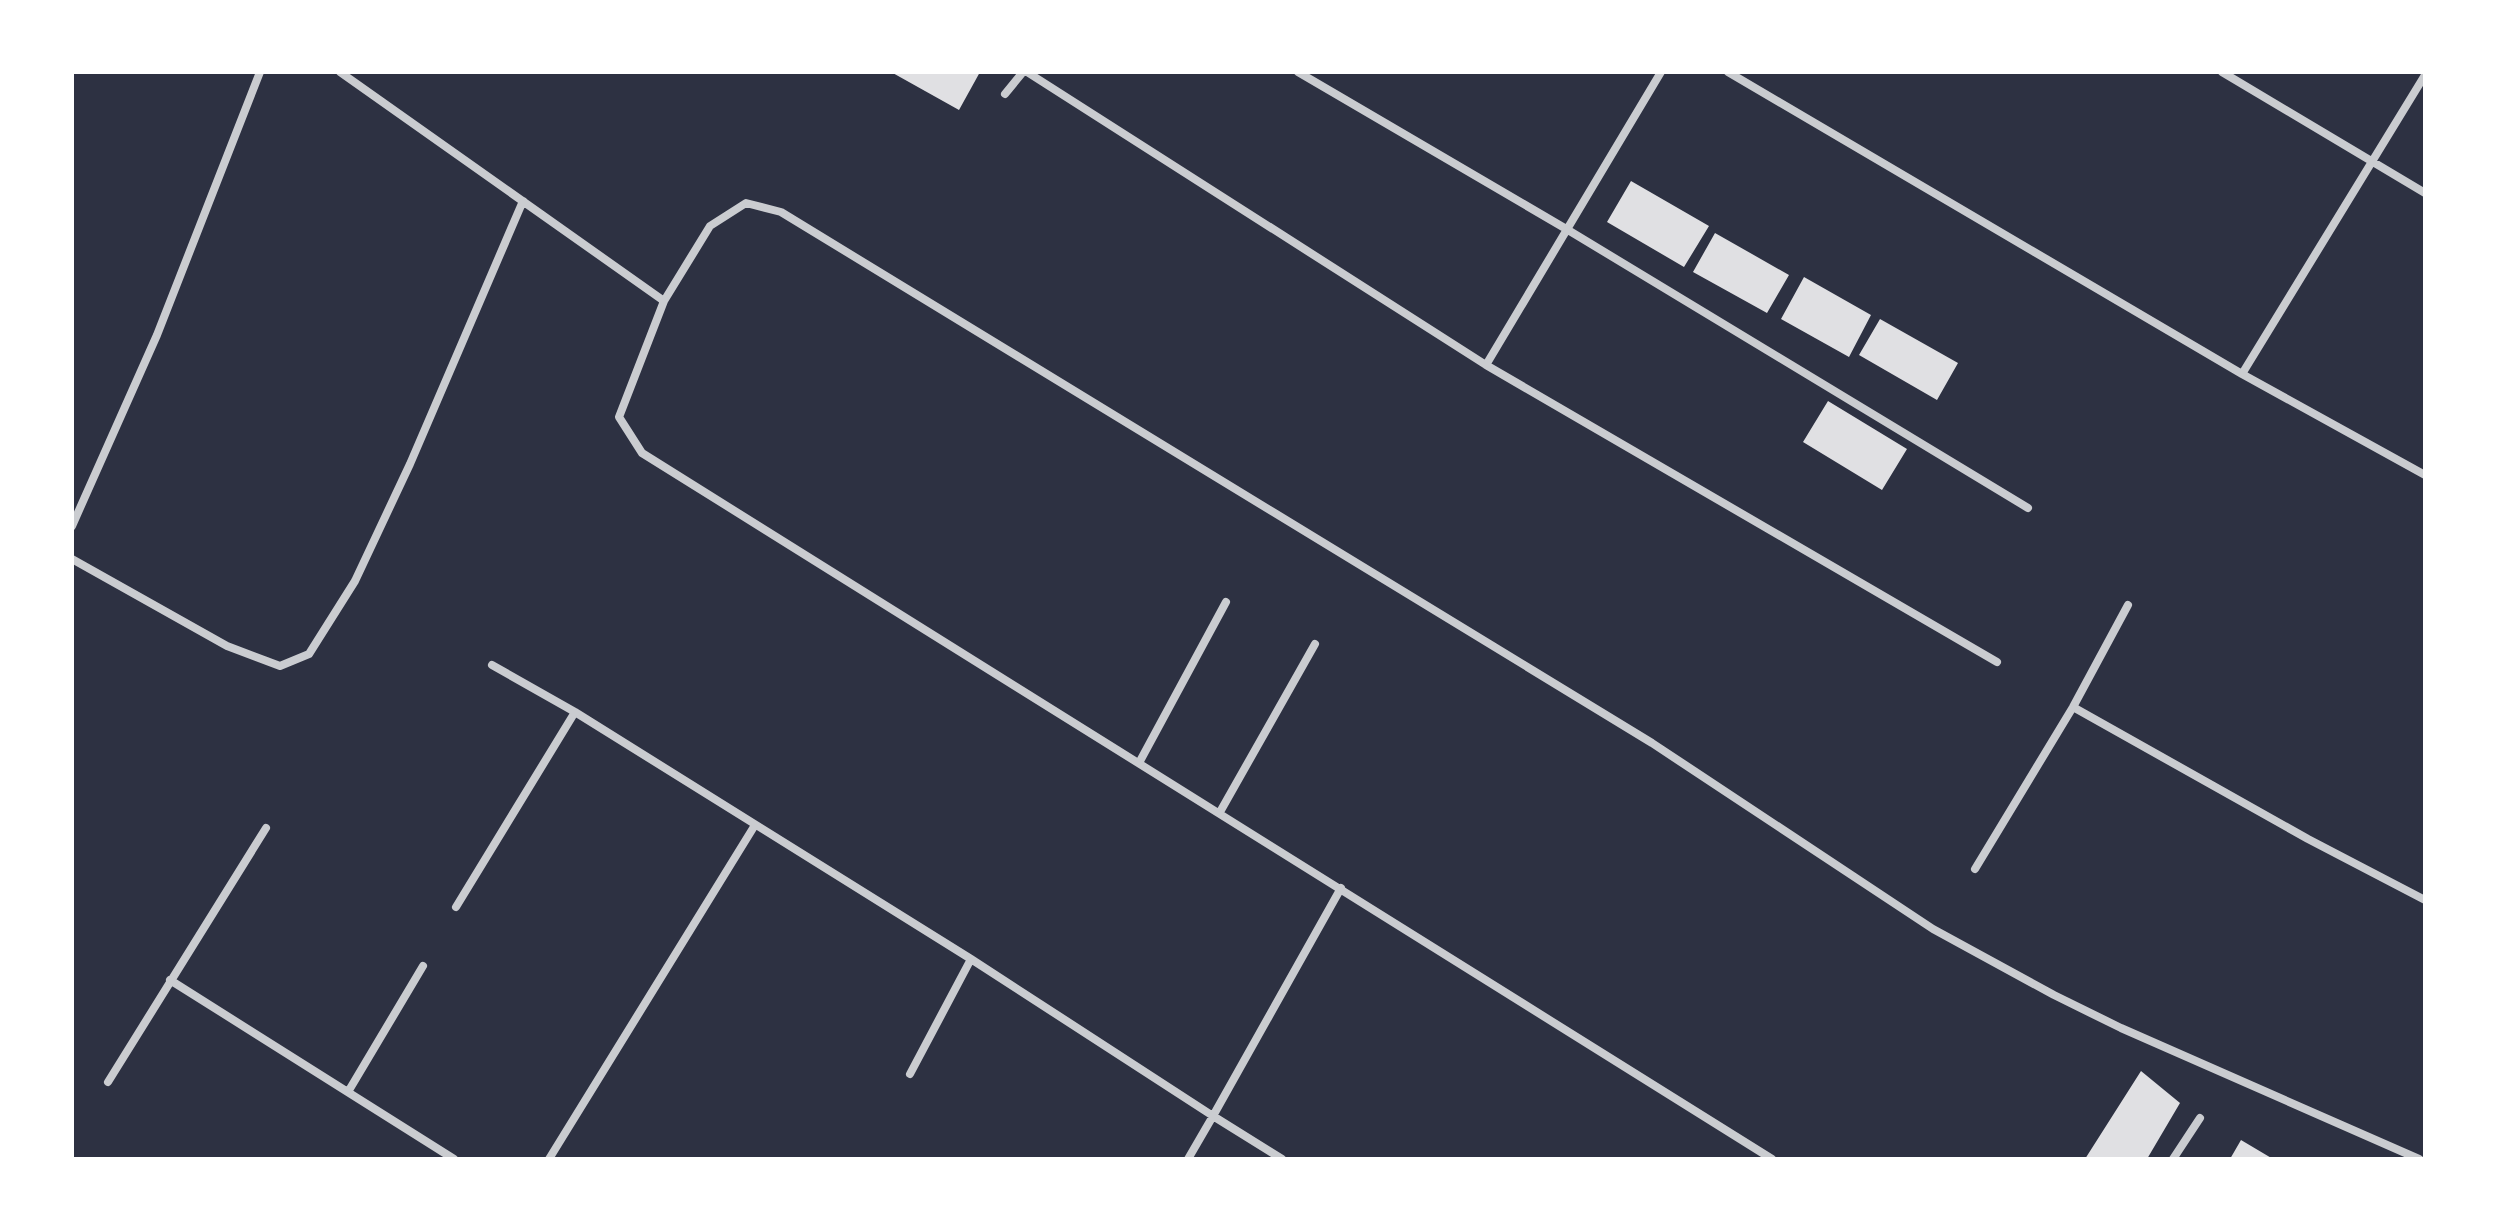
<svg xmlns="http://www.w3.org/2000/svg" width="2497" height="1231" viewBox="0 0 2497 1231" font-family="Ubuntu,sans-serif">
  <rect width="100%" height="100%" fill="#2d3142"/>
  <path fill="#e0e0e3" d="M891,72H980L959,110Z
    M1631,181L1709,226L1684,267L1607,222Z
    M1715,233L1789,275L1767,313L1693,272Z
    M1804,277L1871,315L1849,357L1781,319Z
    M1880,319L1958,363L1937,400L1859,355Z
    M1828,401L1907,449L1882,490L1803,442Z
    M2141,1071L2180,1103L2147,1159H2085Z
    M2241,1140L2273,1159H2230Z"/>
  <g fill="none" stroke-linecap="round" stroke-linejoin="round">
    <path stroke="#caccd0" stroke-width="8" d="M340,72L664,301
      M1027,72L1486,365L1997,662
      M1298,72L1568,230L2028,508
      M1728,72L2242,374L2425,475
      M2222,72L2425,193
      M1005,94L1023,72
      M1486,365L1661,72
      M2242,374L2425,75
      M72,526L157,335L260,72
      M72,559L227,646L280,666L309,654L355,581L410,464L523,201
      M492,665L575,712L971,959L1213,1116L1188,1159
      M2073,707L2308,839L2425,900
      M1139,763L1226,602
      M1220,812L1315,644
      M1975,869L2073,707L2128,605
      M456,907L575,712
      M170,980L454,1159
      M910,1074L971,959
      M108,1082L266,828
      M348,1092L423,966
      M549,1159L755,825
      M1282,1159L1213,1116L1341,888
      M1772,1159L642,453L619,417L664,301L710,226L746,203L781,212L1652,743L1933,929L2054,995L2121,1028L2419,1159
      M2173,1159L2200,1118"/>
  </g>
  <rect width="2497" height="1231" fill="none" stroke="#ffffff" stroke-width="148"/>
</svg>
